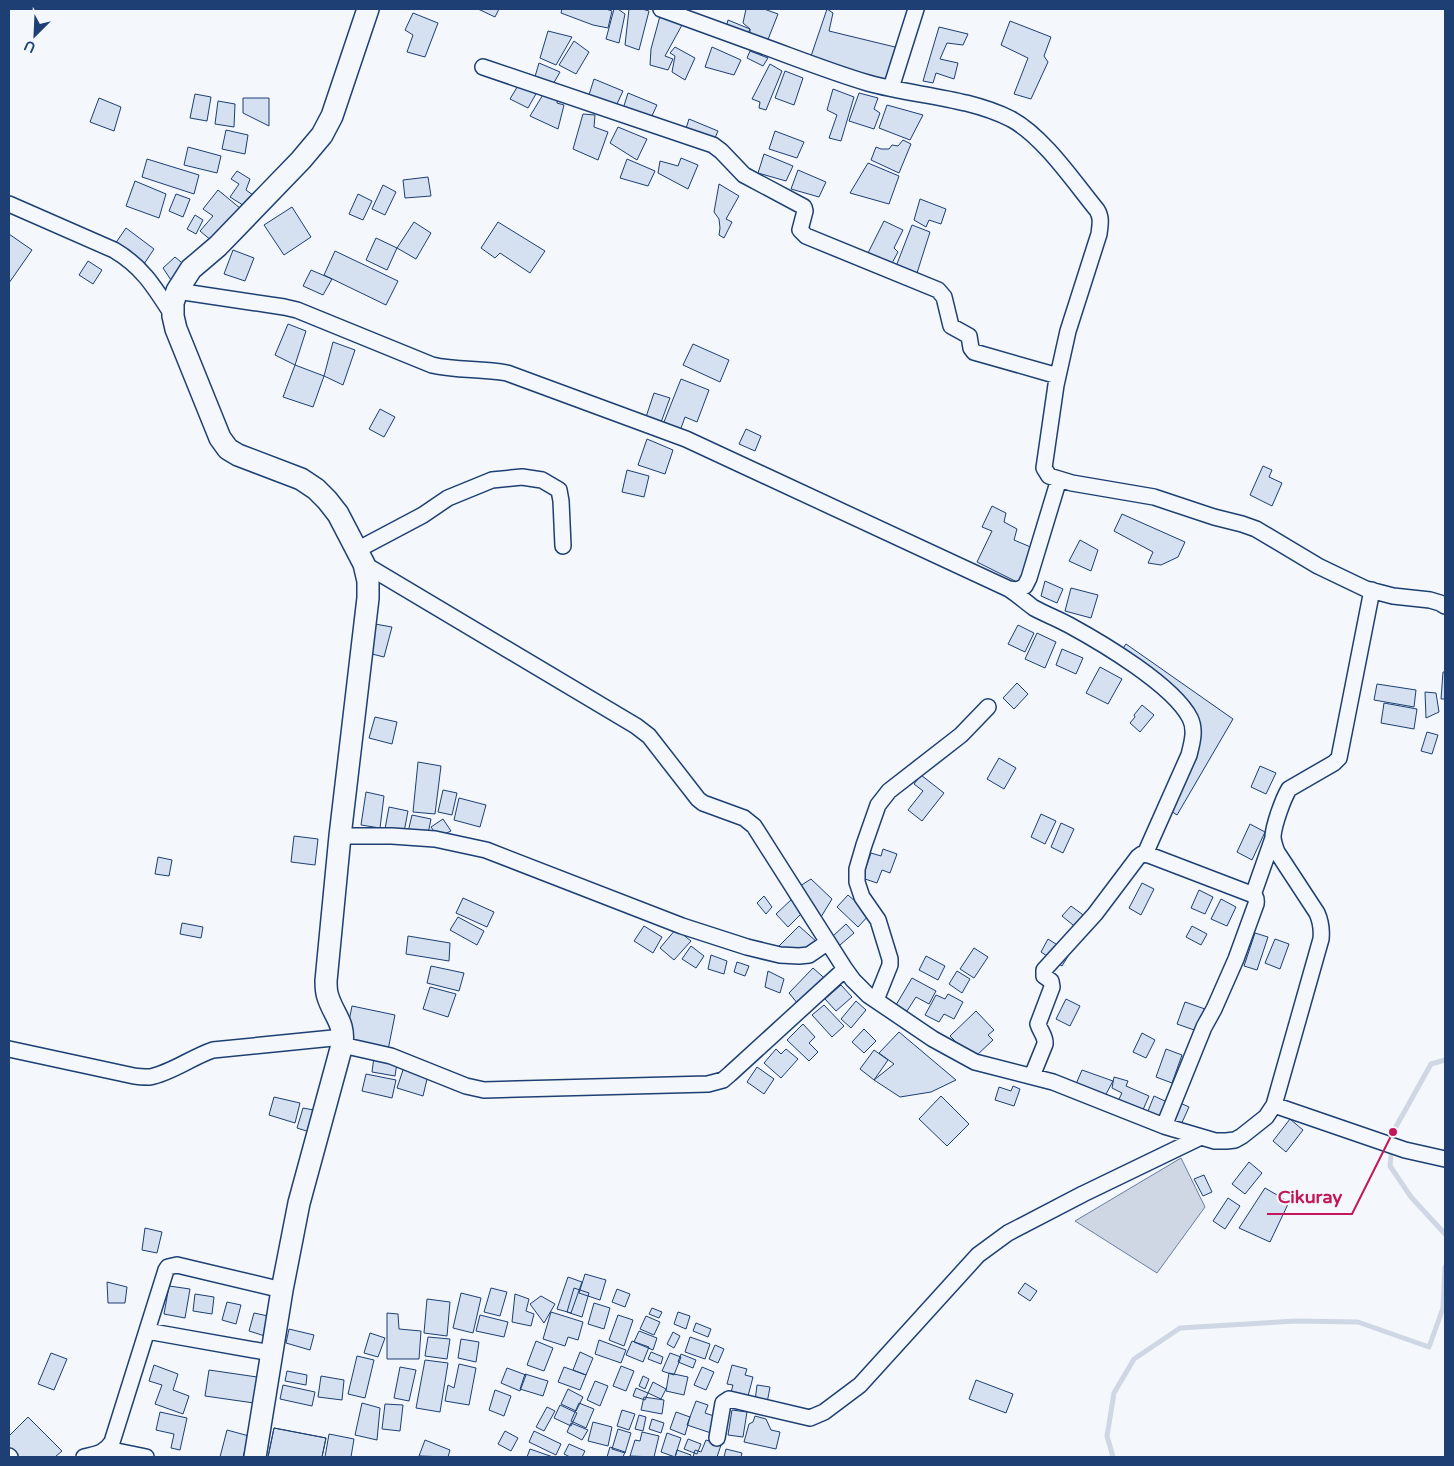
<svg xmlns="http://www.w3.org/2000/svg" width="1454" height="1466" viewBox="0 0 1454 1466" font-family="'Varela Round',sans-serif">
  <rect width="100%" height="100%" fill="#f4f7fb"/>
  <path fill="#cfd7e4" stroke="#687fa3" d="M1181,1158L1205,1207L1157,1273L1075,1221Z"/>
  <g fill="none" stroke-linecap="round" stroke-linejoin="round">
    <path stroke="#cfd7e4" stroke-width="5" d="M1445,1060L1431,1064L1393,1132L1390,1166L1411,1197L1445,1234
      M1113,1457L1107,1436L1114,1393L1134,1359L1180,1328L1296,1321L1358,1322L1429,1347L1443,1308L1445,1267"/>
  </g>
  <path fill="#d5e0f0" stroke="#1d3f73" d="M478,9H499L495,17Z
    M562,9H606L612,11L608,28L593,25L561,13Z
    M614,9H618L625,14L619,43L606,39Z
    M629,9H642L649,11L639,50L625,45Z
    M746,9H764L778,14L767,42L750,37V29L743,23Z
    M827,9L833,13L829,31L899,48L887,85L809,62Z
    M413,13L438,23L425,57L407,52L413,35L405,30Z
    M660,16L682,25L665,56L673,59L668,70L650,65L651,49Z
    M728,20L750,29L744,42L724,35Z
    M1010,21L1051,37L1044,56L1048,62L1031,99L1014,94L1028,58L1001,45Z
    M939,27L968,34L963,45L947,43L940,59L958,63L954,79L936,73L933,83L923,81Z
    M548,31L572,37L556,65L540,58Z
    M574,41L589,52L576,74L559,65Z
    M675,47L695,58L685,80L672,72L675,56L670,53Z
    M712,47L741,60L734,75L705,67Z
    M750,51L768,58L763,66L747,58Z
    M539,63L560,72L552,86L534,80Z
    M770,64L782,71L766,110L759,108L760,102L752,99Z
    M785,71L803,78L794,105L775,98Z
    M594,79L623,91L616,106L588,98Z
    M519,84L537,92L528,108L510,99Z
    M833,89L854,97L841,141L829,138L837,115L827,110Z
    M544,93L558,97L557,103L564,105L558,129L530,116Z
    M628,93L657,105L650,120L622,112Z
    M859,93L878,98L874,109L880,113L874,129L849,121Z
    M195,94L211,97L207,121L190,118Z
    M99,98L121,107L114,131L90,122Z
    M243,98H269V126L243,113Z
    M218,101L235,104L234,127L215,124Z
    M887,105L923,115L910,140L879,128Z
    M583,114L595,115L594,127L608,132L598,160L573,149Z
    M689,119L718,131L711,147L683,138Z
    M618,127L647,139L637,160L610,143Z
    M226,130L248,135L245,154L222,149Z
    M775,131L804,142L797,158L769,149Z
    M903,140L911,144L899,173L871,160L876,147L881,149H889L892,145L898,146Z
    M188,147L221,156L217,173L184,165Z
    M764,154L793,166L786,181L758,173Z
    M681,158L698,165L688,189L658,173L660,161L678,166Z
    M147,159L199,175L194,194L142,177Z
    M627,159L655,171L648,186L620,178Z
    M868,163L899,176L889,204L850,193Z
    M798,170L826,182L819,197L791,189Z
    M237,171L250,179L246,190L253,195L246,207L230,197L239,184L231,179Z
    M428,177L431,196L405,198L403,180Z
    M135,181L166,194L159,218L126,206Z
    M719,184L739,196L726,219L732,222L724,238L719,235L720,228L719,219L714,212Z
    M383,185L396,192L385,215L372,209Z
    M218,190L246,213L218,246L200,231L213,216L203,209Z
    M176,194L190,199L183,217L169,211Z
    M358,194L372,201L363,220L349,214Z
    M920,199L946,209L941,224L929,220L926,227L914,220Z
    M292,207L311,237L284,255L264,225Z
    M195,215L203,220L196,234L187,229Z
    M884,221L903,230L894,248L898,252L890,267L866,257Z
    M414,222L431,233L416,259L397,248Z
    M498,222L545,251L530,273L500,253L495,258L481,248Z
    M912,225L930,232L917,273L910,270L907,275L895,269Z
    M126,228L154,249L144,264L115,244Z
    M9,234L32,250L9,283Z
    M376,238L397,248L387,270L366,260Z
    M233,250L254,258L245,281L224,274Z
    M335,251L398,281L386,305L324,275Z
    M175,257L187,267L175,286L163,268Z
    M88,261L102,270L93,284L79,275Z
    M311,270L332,279L323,295L303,286Z
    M288,324L306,331L295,365L275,355Z
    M333,342L355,350L343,385L324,376Z
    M693,344L729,360L720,382L683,365Z
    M295,365L324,376L313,407L283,397Z
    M681,379L709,390L697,422L685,417L679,434L662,427Z
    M654,393L670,398L660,425L645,420Z
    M380,409L395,417L384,437L369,429Z
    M746,429L761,436L755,451L739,444Z
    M647,439L673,450L665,474L638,465Z
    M1263,466L1272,470L1269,477L1282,483L1272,506L1250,495Z
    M627,470L649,476L644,497L622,492Z
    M992,506L1006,513L1004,522L1017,529L1014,540L1033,548L1025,586L977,562L992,531L982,527Z
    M1122,514L1185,542L1178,557L1161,565L1148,563L1153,552L1114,531Z
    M1080,540L1098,550L1091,571L1069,561Z
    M1045,581L1063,589L1057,603L1041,596Z
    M1071,588L1098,595L1091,618L1065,611Z
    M375,624L392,627L384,657L368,653Z
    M1018,625L1034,633L1025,652L1008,644Z
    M1037,633L1056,642L1045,668L1025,659Z
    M1126,644L1233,719L1177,815L1162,805L1199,726L1118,655Z
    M1062,649L1083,658L1076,674L1056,665Z
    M1100,667L1122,679L1108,704L1086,693Z
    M1443,672H1445V699H1441Z
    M1017,683L1028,694L1014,709L1003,698Z
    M1377,684L1416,690L1414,707L1374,700Z
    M1425,692L1436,693L1439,712L1426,718Z
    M1384,703L1417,709L1414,729L1381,723Z
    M1142,705L1154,715L1140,732L1130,723L1135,717L1134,715Z
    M375,717L397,722L392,744L369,738Z
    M1427,732L1438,735L1432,754L1421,751Z
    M999,758L1016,768L1004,789L987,779Z
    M418,762L441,766L435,814L413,812Z
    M1260,766L1276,773L1266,794L1251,787Z
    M921,775L944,793L922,821L908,810L923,791L914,784Z
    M443,790L457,793L452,815L438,812Z
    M366,792L384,796L380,828L361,825Z
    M459,798L486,805L480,827L454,820Z
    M389,807L408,811L404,832L385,829Z
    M1041,814L1056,821L1045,844L1031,837Z
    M412,815L431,819L428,834L408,832Z
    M443,819L451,831L438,837L431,827Z
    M1061,823L1074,829L1063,853L1051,847Z
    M1250,824L1265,832L1252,860L1237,852Z
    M294,836L318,839L315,865L291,862Z
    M883,849L897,854L890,873L882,870L877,883L862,878L871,853L881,856Z
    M158,857L172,860L169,876L155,874Z
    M811,879L832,899L821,917L800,886Z
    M1142,883L1154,889L1141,915L1129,908Z
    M1199,890L1213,897L1205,914L1191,908Z
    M848,895L870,914L858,927L837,907Z
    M764,896L772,907L766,914L757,903Z
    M463,898L494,912L487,927L456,913Z
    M792,899L804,911L788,927L776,914Z
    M1221,899L1236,907L1227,926L1211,919Z
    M1071,906L1094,923L1084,934L1062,916Z
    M458,917L484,931L477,945L450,930Z
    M182,923L203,927L201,938L180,934Z
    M846,924L854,933L840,945L832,937Z
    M644,926L662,937L653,953L634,941Z
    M799,926L818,943L803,963L776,949Z
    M1192,926L1207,934L1201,945L1186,937Z
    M676,929L691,941L674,960L660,948Z
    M1255,933L1268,937L1257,970L1244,966Z
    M408,936L450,943L449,961L406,954Z
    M1048,939L1070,953L1062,966L1041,952Z
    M1275,939L1289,944L1280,969L1265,963Z
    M691,946L704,956L696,968L682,959Z
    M974,948L988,957L974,978L960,969Z
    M711,955L727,961L724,974L708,969Z
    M926,956L945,966L938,980L919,970Z
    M737,962L749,966L745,976L734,972Z
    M431,966L464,973L459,991L427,983Z
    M813,968L830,983L807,1015L789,993Z
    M768,971L784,979L780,993L765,987Z
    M957,971L970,979L962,993L949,984Z
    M912,978L936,991L929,1004L916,997L907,1011L896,1005Z
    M841,985L852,997L836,1011L825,999Z
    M430,987L456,994L448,1017L423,1009Z
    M948,994L963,1002L954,1019L944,1014L939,1022L925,1015L936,995L945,999Z
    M1066,999L1080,1006L1070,1026L1056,1019Z
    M856,1001L866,1010L851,1028L841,1019Z
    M1185,1002L1205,1009L1197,1031L1177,1024Z
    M824,1005L844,1026L832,1037L812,1015Z
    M352,1006L395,1015L388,1050L345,1041Z
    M976,1011L994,1030L988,1035L993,1040L976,1056H970L950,1036Z
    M803,1024L815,1037L809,1043L818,1052L809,1061L787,1040Z
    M864,1029L876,1041L864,1053L852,1042Z
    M899,1032L956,1080L931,1092L900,1097L874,1080L894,1064L879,1053Z
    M1142,1033L1155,1040L1146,1058L1133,1052Z
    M776,1049L781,1054L786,1049L798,1059L781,1078L764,1063Z
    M1166,1049L1182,1055L1172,1083L1156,1077Z
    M874,1050L888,1060L874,1080L860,1069Z
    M374,1057L397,1063L395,1076L372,1072Z
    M404,1067L428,1075L423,1096L397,1088Z
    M757,1067L774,1079L764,1094L747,1082Z
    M1082,1070L1113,1081L1105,1096L1076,1084Z
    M366,1074L396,1080L392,1098L362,1091Z
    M1114,1077L1128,1081L1126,1086L1149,1096L1142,1112L1117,1103L1122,1093L1112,1088Z
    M1013,1086L1020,1089L1014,1106L995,1100L999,1087L1011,1091Z
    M941,1096L969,1124L947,1146L919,1119Z
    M1154,1096L1167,1102L1158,1122L1146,1116Z
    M274,1097L300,1103L295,1123L269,1115Z
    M1178,1102L1189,1107L1180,1127L1168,1122Z
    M303,1108L319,1111L313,1133L297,1128Z
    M1290,1119L1303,1130L1286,1152L1273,1141Z
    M1249,1162L1262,1173L1245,1194L1232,1184Z
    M1204,1175L1212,1192L1203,1196L1194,1179Z
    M1265,1188L1289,1202L1270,1242L1239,1228Z
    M1228,1198L1240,1206L1225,1229L1213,1221Z
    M145,1228L162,1232L157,1253L142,1250Z
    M585,1274L606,1280L600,1300L579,1293Z
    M568,1277L582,1282L571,1313L557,1309Z
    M107,1282L127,1287L125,1303H108Z
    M1025,1283L1037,1291L1030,1301L1018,1293Z
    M169,1286L190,1289L185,1318L164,1314Z
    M491,1288L507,1292L500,1316L484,1312Z
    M574,1288L589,1293L582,1317L567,1312Z
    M617,1289L630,1294L625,1307L612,1302Z
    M461,1293L481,1298L473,1333L453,1328Z
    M195,1294L214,1297L212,1314L193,1311Z
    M515,1294L529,1299L526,1311L534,1314L531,1326L512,1322Z
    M541,1296L555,1304L544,1323L530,1304Z
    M427,1299L450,1302L447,1336L424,1333Z
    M227,1302L241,1305L236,1324L222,1320Z
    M594,1303L610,1308L604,1329L588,1324Z
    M652,1308L662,1312L659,1318L649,1314Z
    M551,1312L583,1322L578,1340L568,1337L565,1346L543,1339Z
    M678,1312L690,1316L686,1329L674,1324Z
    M254,1313L273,1317L268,1337L249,1331Z
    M387,1313L398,1314L399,1329L421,1331L419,1359H387Z
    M480,1315L508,1322L504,1337L476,1331Z
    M618,1315L633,1320L624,1346L609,1340Z
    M646,1316L660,1322L654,1335L640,1329Z
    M696,1323L711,1329L708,1337L693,1331Z
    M289,1329L314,1335L310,1350L286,1343Z
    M639,1331L657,1338L653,1350L634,1342Z
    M673,1332L680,1336L674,1348L667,1344Z
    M370,1333L385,1338L378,1357L364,1353Z
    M428,1337L450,1339L447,1359L425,1356Z
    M690,1337L710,1344L705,1359L685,1352Z
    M461,1339L479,1342L476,1362L458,1358Z
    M599,1340L626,1350L621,1363L595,1354Z
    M536,1341L553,1348L544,1371L527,1365Z
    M632,1341L649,1347L643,1362L626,1355Z
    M715,1345L724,1349L718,1363L709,1359Z
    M580,1352L593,1358L586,1375L573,1370Z
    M651,1352L663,1357L661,1364L648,1359Z
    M51,1353L67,1359L54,1390L38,1384Z
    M670,1353L681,1357L674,1375L662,1371Z
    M681,1354L696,1360L693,1368L678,1362Z
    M357,1356L374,1360L365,1398L348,1394Z
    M425,1360L448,1363L440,1412L416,1408Z
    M459,1364L476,1368L469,1405L445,1401L448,1385L454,1388Z
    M154,1365L178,1374L173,1390L189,1396L183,1414L155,1404L162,1385L149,1381Z
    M732,1365L747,1369L745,1375L753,1377L747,1400L730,1396L733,1385L727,1384Z
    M621,1366L634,1371L626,1391L613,1386Z
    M400,1367L416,1370L409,1401L394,1398Z
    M564,1367L586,1375L580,1390L558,1382Z
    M702,1367L714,1372L706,1390L694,1385Z
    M507,1368L526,1375L520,1391L501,1383Z
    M209,1370L257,1377L254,1403L205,1396Z
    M287,1371L307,1375L306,1385L285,1381Z
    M669,1373L688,1377L684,1395L666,1391Z
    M525,1374L548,1381L543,1396L520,1389Z
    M321,1376L344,1380L342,1400L318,1397Z
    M643,1376L649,1379L645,1389L639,1386Z
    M976,1380L1013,1394L1006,1413L969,1399Z
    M595,1381L608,1386L600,1406L587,1400Z
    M653,1382L666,1389L661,1399L648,1393Z
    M283,1385L315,1392L312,1406L280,1399Z
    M757,1385L770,1387L767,1403L755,1401Z
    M636,1388L648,1393L645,1400L633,1396Z
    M568,1389L583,1397L576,1411L561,1404Z
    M495,1390L511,1396L504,1416L489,1410Z
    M644,1397L664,1400L662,1414L641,1410Z
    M696,1401L708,1405L705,1413L720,1418L714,1434L687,1425Z
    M362,1403L380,1408L377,1440L355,1435Z
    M579,1403L594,1409L586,1428L571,1421Z
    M385,1404L403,1405L400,1431L382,1429Z
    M560,1405L577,1413L571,1426L554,1418Z
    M547,1407L555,1411L544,1431L536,1427Z
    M622,1410L635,1414L629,1430L617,1426Z
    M732,1410L747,1412L743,1437L728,1435Z
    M160,1412L187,1418L180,1450L171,1448L174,1434L156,1430Z
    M676,1412L690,1417L685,1435L670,1429Z
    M639,1415L646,1417L643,1431L635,1429Z
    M755,1416L766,1419L771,1430L780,1432L776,1449L744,1442L749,1424L753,1422Z
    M28,1417L62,1451L55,1457H16L9,1450V1436Z
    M652,1419L664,1423L661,1433L649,1429Z
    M593,1422L612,1427L608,1446L588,1441Z
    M571,1423L588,1430L582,1440L567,1432Z
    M274,1428L326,1438L322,1457H268Z
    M274,1428L326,1438L322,1457H268Z
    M618,1429L631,1433L625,1453L612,1449Z
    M227,1430L249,1436L243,1457H220Z
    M505,1431L518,1438L511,1451L498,1444Z
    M534,1431L561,1444L556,1455L529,1442Z
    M642,1432L659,1436L654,1457L630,1456L635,1440L640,1441Z
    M667,1433L681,1438L675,1457L661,1452Z
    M329,1434L354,1439L351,1457H325Z
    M688,1439L701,1444L697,1454L684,1449Z
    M425,1440L450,1450L448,1457L419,1456Z
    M706,1440L721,1445L717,1457H693L695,1450L701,1452Z
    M569,1444L585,1451L582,1457H570L564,1454Z
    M610,1447L625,1452L623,1457H607Z
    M530,1449L553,1457H527Z
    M726,1449L742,1453L741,1457H724Z
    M677,1450L691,1455L690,1457H675Z"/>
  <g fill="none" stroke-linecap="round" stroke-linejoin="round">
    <defs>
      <path id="street" d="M661,9C694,21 727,33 760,45C796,58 831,72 868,83C915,96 967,97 1011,119C1043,136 1074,182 1097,210C1102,218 1100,225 1099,234L1068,331L1056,385L1044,468L1049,476L1072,483L1154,497L1214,517L1242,524L1256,529L1318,566L1366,589L1393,596L1430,600L1440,603L1445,606
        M483,67L713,145L721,151L744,175L804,207L805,211L800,230L806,236L938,290L944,297L951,326L969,336L971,348L974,352L1058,376
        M891,88L916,9
        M9,204L114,250C143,267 155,288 173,316
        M177,291L284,307L297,310L432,365C457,371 481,368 507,373L686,439L1009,589L1018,590L1025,586L1029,578L1059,479
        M357,550L423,515L448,498L492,480L522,477L542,480L559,490L561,501L563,546
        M364,564L636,726L649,736L698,799L703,803L744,818L754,826L845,969L853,980L868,995L933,1039L975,1062L1053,1082L1164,1126L1215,1141H1226L1235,1140L1242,1136L1266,1117L1274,1105L1321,939C1322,929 1321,922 1317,913L1277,852C1275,847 1273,842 1273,836C1274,824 1283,799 1289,789L1334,763L1339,758L1372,590
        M1009,589C1018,595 1026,602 1034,608C1045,614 1058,619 1069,625C1102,643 1173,685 1190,718C1196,730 1192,743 1189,755L1145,854
        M340,836H392L435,839L486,850L682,926L747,947L780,955L799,956L809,955L828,942
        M1253,895L1273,838
        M876,1000L890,965V959L878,920L862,897L857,882V869L864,845L878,805L889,791L961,735L988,707
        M342,1045L391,1056L466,1086L484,1090L708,1084L723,1080L730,1074L845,969
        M9,1049L134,1076C139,1077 145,1077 150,1077C171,1073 192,1057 213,1050L343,1037
        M1032,1076L1045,1044C1046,1037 1040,1031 1038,1024L1052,987L1051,981L1044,976V970L1095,914L1138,857L1142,854L1149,855L1251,894C1256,896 1257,898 1256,904L1236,959L1214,1009L1204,1027L1164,1126
        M1274,1105L1405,1150L1445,1159
        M147,1331L271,1353
        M717,1438L723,1403L729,1399L810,1418L824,1412L860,1385L978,1255L1008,1233L1083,1194L1201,1137
        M107,1449L146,1457
        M9,1456L10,1457
        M84,1457C96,1454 104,1454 112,1442L166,1270L168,1267L177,1265L282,1290"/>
      <path id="secondary" d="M255,1457L282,1290L299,1203L342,1045C345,1022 334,1016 328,997C326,992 326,986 326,981L340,836L368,598V581L364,564L338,514L327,500L316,489L301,479L238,455L228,449L220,438L176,329L173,316V303L177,291L191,269L218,246L301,160L322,135L332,116L368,9"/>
    </defs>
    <use href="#street" stroke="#1d3f73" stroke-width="18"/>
    <use href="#secondary" stroke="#1d3f73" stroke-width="24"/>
    <use href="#street" stroke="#f4f7fb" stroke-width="15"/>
    <use href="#secondary" stroke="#f4f7fb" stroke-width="21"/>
  </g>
  <path fill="none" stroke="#c2185b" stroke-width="2" d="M1393 1132L1352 1214H1267"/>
  <circle fill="#c2185b" stroke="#f4f7fb" stroke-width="2" cx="1393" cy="1132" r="5"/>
  <g font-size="18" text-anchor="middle" font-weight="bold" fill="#c2185b" stroke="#f4f7fb" stroke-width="4" stroke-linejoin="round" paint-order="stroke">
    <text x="1310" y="1203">Cikuray</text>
  </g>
  <rect width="1454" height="1466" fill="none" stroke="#1d3f73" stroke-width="20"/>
  <g transform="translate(35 35) rotate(204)" stroke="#f4f7fb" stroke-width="4" paint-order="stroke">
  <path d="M0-4L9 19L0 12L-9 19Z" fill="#1d3f73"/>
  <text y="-8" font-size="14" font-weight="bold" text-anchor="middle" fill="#1d3f73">U</text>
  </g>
</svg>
